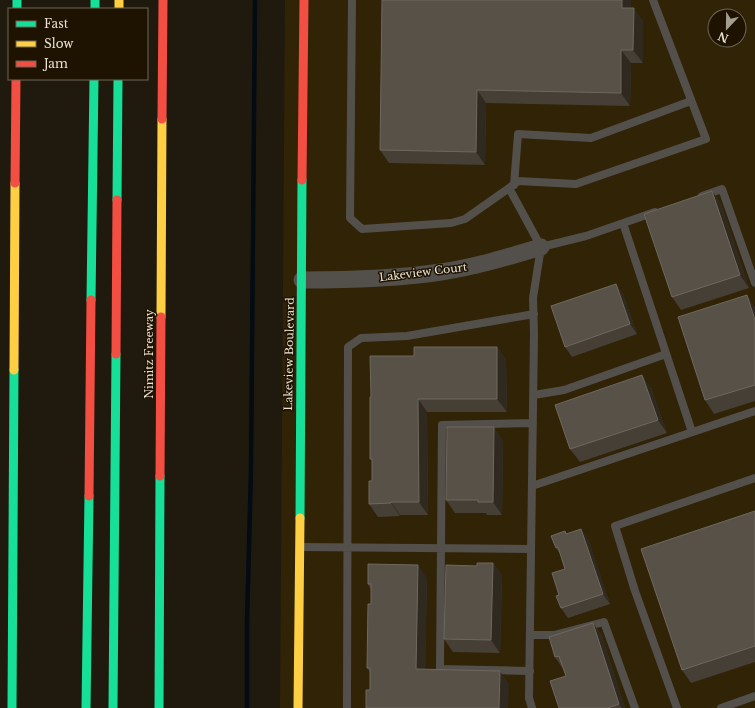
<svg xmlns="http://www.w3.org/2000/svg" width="755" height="708" viewBox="0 0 755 708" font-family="'Libre Baskerville',serif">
  <rect width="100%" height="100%" fill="#201a0e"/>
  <path fill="#302306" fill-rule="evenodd" d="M285,0H755V708H280ZM715,16H739V40H715Z"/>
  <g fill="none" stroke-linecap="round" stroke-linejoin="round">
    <path stroke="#030b13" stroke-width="4.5" d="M247,708V623L251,469L255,0"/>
    <path stroke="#53504b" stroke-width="8" d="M352,0L350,218L362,229L451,223L465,219L509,188
      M514,185L518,134L591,138L691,101
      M702,196L722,189L755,283
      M623,223L692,432
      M541,247L586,236L655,212
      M534,395L564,390L666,354
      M532,486L755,411
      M300,547L531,549
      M530,635H554L604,622L635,708
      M530,671L440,669L442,425L533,423
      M347,708L348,347L361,338L407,336L534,314
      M532,708L529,698L534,334L533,298L541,247L509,188L518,181L576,184L706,139L653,0
      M677,708L635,591L615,526L755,478
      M721,708L755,696"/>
    <path stroke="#53504b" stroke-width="17" d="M302,280C348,280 395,279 441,272C475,267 508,257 541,247"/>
    <path stroke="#16e098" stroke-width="9" d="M17,0V9
      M95,0V9
      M117,200L118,79
      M91,300L94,79
      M300,518L302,180
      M12,708L14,370
      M86,708L89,496
      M113,708L116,354
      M159,708L160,476"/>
    <path stroke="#ffcf43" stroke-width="9" d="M119,0V9
      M161,317L162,119
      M14,370L15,183
      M298,708L300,518"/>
    <path stroke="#f24e42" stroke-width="9" d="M162,119L163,0
      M302,180L304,0
      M15,183L16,79
      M116,354L117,200
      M160,476L161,317
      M89,496L91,300"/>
  </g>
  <path fill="#453f36" d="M382,0H630L631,1V8L643,21V63H631L630,106L486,103L485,165L389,163L380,150Z
    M712,191L721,204L749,288L681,310L672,297Z
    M616,284L623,294L637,334L572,357L565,347Z
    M755,307V401L714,414L705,400Z
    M497,347L506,360L507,412H427L428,515H400V516L378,517L369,504L372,481V461L370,459L371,397L414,356Z
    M651,388L667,433L580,462L570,449Z
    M503,440L502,515H487L486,513H455L446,500Z
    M755,511V662L691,683L682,670Z
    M565,531L567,534L588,539L610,604L568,618L561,608L559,595L565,569L561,555L556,548Z
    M493,563L502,576L500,653L453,652L444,639L477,566Z
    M427,578L425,669L509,684L370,690V672L367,668L371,604V590L368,584Z
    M593,623L602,636L625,708H559L566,676L563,669L555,657Z"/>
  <path fill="#2f291f" d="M622,0H630L631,1V21L622,8Z
    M634,8L643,21V63L633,50Z
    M621,50L631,63L630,106L621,93Z
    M477,90L486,103L485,165L476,152Z
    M712,191L721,204L749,288L740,275Z
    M616,284L623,294L637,334L630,324Z
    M747,295L755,307V320Z
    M497,347L506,360L507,412L497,399Z
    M642,375L651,388L667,433L658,420Z
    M418,399L427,412L428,515L419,502Z
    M494,427L503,440L502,515L493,502Z
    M391,502L400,515V516L391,503Z
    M581,529L588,539L610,604L603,594Z
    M493,563L502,576L500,653L491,640Z
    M418,565L427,578L425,682L416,669Z
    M593,623L602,636L625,708H622L619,704Z
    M500,671L509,684L508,708H499Z"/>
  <path fill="#575147" stroke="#6e685e" d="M382,0H622V8H634L633,50H621V93L477,90L476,152L380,150Z
    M712,191L740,275L672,297L644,214Z
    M616,284L630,324L565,347L551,306Z
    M747,295L755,320V385L705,400L678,317Z
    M414,347H497V399H418L419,502H391V503L369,504V481H372V459H370V397H371L370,356H414Z
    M642,375L658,420L570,449L555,405Z
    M447,427H494L493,502H478V500H446Z
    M755,511V646L682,670L641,549Z
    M581,529L603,594L561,608L556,596L559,595L552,573L565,569L558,547L556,548L551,536L565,531L566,534Z
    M477,563H493L491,640L444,639L446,565L477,566Z
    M368,564L418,565L416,669L500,671L499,708H366V690H370V668H367L368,604H371V584H368Z
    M593,623L619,704L608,708H559L550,681L566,676L559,656L555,657L549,637Z"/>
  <g text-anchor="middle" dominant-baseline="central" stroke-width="3" stroke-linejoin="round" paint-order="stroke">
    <g font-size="11" fill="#ebe4d6" stroke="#1e1300">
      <text transform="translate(423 272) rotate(-7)">Lakeview Court</text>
      <text transform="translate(149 354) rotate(-90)">Nimitz Freeway</text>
      <text transform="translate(289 354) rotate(-89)">Lakeview Boulevard</text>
    </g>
  </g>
  <rect x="8" y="8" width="140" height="72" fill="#1e1300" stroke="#706756"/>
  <rect x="16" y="21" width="20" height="6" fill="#16e098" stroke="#706756"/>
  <text x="44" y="28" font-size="12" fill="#ebe4d6">Fast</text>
  <rect x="16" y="41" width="20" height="6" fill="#ffcf43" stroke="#706756"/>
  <text x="44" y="48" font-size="12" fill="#ebe4d6">Slow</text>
  <rect x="16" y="61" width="20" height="6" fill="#f24e42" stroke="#706756"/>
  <text x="44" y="68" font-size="12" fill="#ebe4d6">Jam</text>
  <g transform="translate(727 28) rotate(202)"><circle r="19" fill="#1e1300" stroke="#706756"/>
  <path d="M0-3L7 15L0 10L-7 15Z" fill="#a49d90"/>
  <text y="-6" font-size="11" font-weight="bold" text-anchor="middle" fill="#ebe4d6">N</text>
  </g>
</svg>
